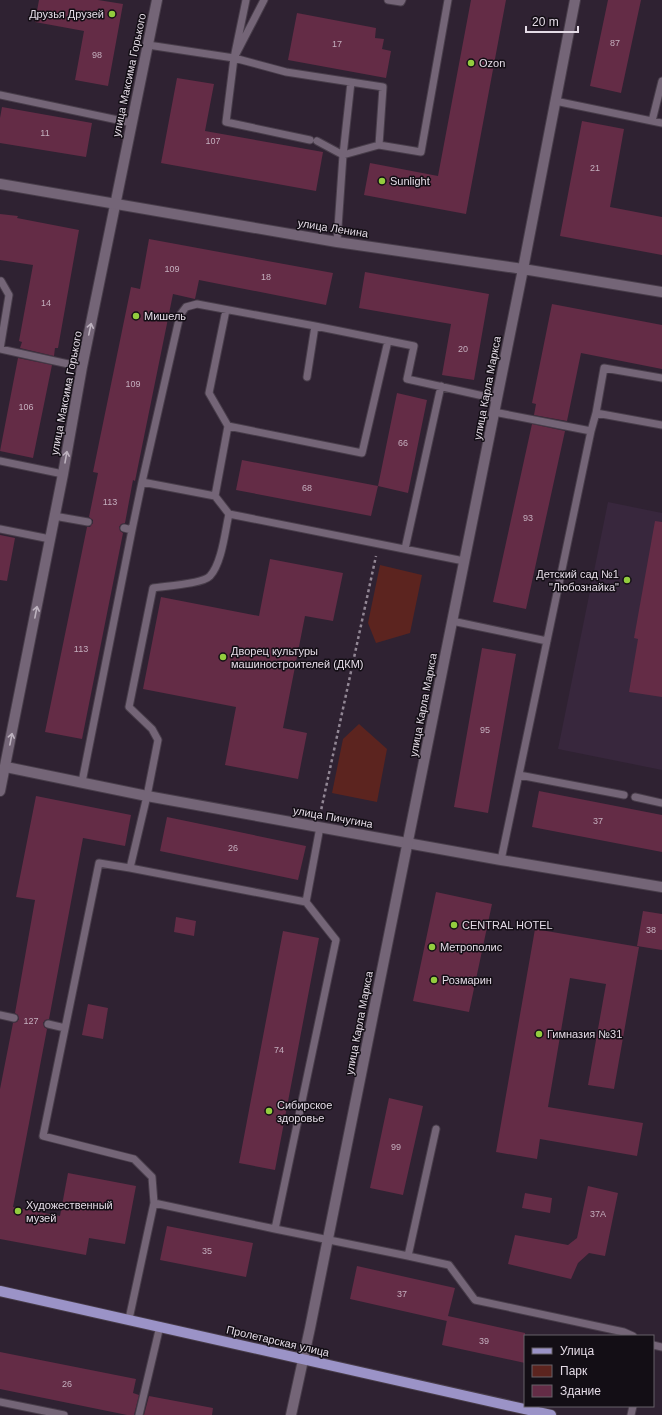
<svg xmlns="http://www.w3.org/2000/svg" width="662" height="1415" viewBox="0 0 662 1415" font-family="Helvetica,sans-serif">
  <rect width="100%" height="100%" fill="#2f2232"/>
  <path fill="#38273d" d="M608,502L662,513V770L558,749Z"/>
  <path fill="#5c241f" d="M380,565L422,575L410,633L376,643L368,623Z
    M359,724L387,749L377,802L332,793L343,739Z"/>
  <path fill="#642c46" d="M39,0H98L123,4L108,86L75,80L84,31L35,22Z
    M471,0H506L466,214L364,195L370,163L438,176Z
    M608,0H641L621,93L590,86Z
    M297,13L376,28L375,38L384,39L382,49L391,51L386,78L288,60Z
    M177,78L214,84L205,131L323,152L316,191L161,163Z
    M2,107L92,123L86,157L0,143V118Z
    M582,121L624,129L610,207L662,217V255L560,236Z
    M0,214L18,216L17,218L79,230L58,348H55L54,356L20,348L22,342L19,341L33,265L0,260Z
    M149,239L333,273L326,305L199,280L195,299L173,294L135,481L133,480L125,523L121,524L119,527L120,531L123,533L82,739L45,732L87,527H90L93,523V520L89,517L98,473L93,472L131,287L140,289Z
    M365,272L489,294L474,380L442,375L451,324L359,308Z
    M552,304L662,325V369L581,353L567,421L534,415L536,404L532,403Z
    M18,358L52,365L33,458L0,451Z
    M397,393L427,400L408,493L378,486Z
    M532,424L565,431L526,609L493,602Z
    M242,460L378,486L371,516L236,490Z
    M655,521L662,522V697L629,692L638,639L634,638Z
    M0,535L15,538L7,581L0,580Z
    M270,559L343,573L333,621L305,616L283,728L307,733L298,779L225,765L236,707L143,689L161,597L259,616Z
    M482,648L516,654L488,813L454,807Z
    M539,791L662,815V852L532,827Z
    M36,796L131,815L125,846L83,838L49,1019L45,1020L43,1023L44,1027L47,1029L13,1207L60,1216L68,1173L136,1186L125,1244L89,1238L86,1255L0,1239V1089L13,1023L17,1022L19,1019L18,1015L15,1013L35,900L16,897Z
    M167,817L306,846L298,880L160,851Z
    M436,892L492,904L469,1012L413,1001Z
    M643,911L662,914V950L637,946Z
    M176,917L196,921L194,936L174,932Z
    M535,929L639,947L614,1089L588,1085L606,984L570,978L548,1107L643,1123L637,1156L540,1139L537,1159L496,1152Z
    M283,931L319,938L275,1170L239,1163Z
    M88,1004L108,1008L103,1039L82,1035Z
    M389,1098L423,1106L403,1195L370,1188Z
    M588,1186L618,1193L605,1256L589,1253L578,1263L571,1279L508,1264L515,1235L568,1245L577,1238Z
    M525,1193L552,1198L550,1213L522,1208Z
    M167,1226L253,1243L246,1277L160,1260Z
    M357,1266L455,1288L448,1316L525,1333V1363L442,1345L447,1320V1321L350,1299Z
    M0,1352L136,1379L133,1393L139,1395L134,1415H127L0,1389Z
    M149,1396L213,1408L212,1415H144Z"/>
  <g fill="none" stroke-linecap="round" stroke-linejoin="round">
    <defs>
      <path id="service" d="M246,0L234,58L226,122L310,140
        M388,0L401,2L402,0
        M148,45L234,58L264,0
        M234,58L286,72L383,87L379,145
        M0,95L132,123
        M555,101L662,123
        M652,121L662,81
        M317,141L343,155L351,82
        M337,242L343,155L379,145L421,152L448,0
        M226,310L209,393L228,426L215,496L229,514L464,561
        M0,349L82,367
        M0,349L9,295L1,281
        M307,377L315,326
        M494,412L591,431
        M596,413L604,368L662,378
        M228,426L362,453L388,341
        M0,461L63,474
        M142,482L215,496
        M54,516L88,522
        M124,528L132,530L142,482L180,315L186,307L197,304L315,326L414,346L407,379L497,399
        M0,529L50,539
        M405,549L441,386
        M452,621L547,641
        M519,775L624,795
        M82,782L132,530
        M635,797L662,803
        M501,860L591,431L596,413L662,425
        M130,868L306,902L336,940L275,1229L154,1203
        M306,902L320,827
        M0,1015L14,1018
        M48,1024L65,1028
        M436,1129L408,1256L449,1265L475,1300L624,1332L633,1336
        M275,1229L408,1256
        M129,1319L154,1203L152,1177L134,1159L43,1136L99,863L130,868L147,796L158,740L152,729L129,707L153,588C165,586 203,584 210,576C222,563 225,531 229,514
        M653,1345L662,1347
        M0,1402L64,1415
        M139,1415L160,1326
        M631,1415L633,1406"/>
      <path id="minor" d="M6,767L147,796L501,860L662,887"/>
      <path id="tertiary" d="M0,791L63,474L82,367L157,0"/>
      <path id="secondary" d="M0,184L337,242L523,269L662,292
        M291,1415L310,1328L523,269L575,0"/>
      <path id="primary" d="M0,1291L551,1415"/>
    </defs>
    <use href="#service" stroke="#483d4a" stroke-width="9"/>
    <use href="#minor" stroke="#483d4a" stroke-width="12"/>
    <use href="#tertiary" stroke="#483d4a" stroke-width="12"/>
    <use href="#secondary" stroke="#483d4a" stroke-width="12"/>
    <use href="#primary" stroke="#483d4a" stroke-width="12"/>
    <path stroke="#928795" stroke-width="2.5" stroke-dasharray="3 3" stroke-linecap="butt" d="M320,815L376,556"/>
    <use href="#service" stroke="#746577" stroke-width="7"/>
    <use href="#minor" stroke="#746577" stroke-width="10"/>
    <use href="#tertiary" stroke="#746577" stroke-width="10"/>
    <use href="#secondary" stroke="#746577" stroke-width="10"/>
    <use href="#primary" stroke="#9b93c7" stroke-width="10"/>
  </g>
  <defs><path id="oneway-shaft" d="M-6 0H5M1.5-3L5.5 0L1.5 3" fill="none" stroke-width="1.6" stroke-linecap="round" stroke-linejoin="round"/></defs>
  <g stroke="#bdb2bf">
    <use href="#oneway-shaft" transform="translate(90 329) rotate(-78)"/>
    <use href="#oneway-shaft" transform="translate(66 457) rotate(-80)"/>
    <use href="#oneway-shaft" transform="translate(36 612) rotate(-79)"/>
    <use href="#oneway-shaft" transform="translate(11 739) rotate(-79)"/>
  </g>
  <g fill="#93cd3e" stroke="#130e15" stroke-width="1.5">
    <circle cx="112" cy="14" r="4"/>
    <circle cx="471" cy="63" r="4"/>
    <circle cx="382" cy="181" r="4"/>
    <circle cx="136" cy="316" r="4"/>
    <circle cx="627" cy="580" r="4"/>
    <circle cx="223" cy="657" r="4"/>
    <circle cx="454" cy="925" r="4"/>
    <circle cx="432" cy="947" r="4"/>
    <circle cx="434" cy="980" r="4"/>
    <circle cx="539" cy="1034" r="4"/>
    <circle cx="269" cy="1111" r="4"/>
    <circle cx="18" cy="1211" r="4"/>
  </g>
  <g text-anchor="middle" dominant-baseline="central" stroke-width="3" stroke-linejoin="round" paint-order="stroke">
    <g font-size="9" fill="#c4afbe">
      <text x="615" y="43">87</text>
      <text x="337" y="44">17</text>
      <text x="97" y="55">98</text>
      <text x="45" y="133">11</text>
      <text x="213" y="141">107</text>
      <text x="595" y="168">21</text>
      <text x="172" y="269">109</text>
      <text x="266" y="277">18</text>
      <text x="46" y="303">14</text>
      <text x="463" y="349">20</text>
      <text x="133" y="384">109</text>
      <text x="26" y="407">106</text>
      <text x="403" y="443">66</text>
      <text x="307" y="488">68</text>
      <text x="110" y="502">113</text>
      <text x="528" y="518">93</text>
      <text x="81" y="649">113</text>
      <text x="485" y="730">95</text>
      <text x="598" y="821">37</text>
      <text x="233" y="848">26</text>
      <text x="651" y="930">38</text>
      <text x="31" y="1021">127</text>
      <text x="279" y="1050">74</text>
      <text x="396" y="1147">99</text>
      <text x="598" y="1214">37А</text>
      <text x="207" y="1251">35</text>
      <text x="402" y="1294">37</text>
      <text x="484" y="1341">39</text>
      <text x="67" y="1384">26</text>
    </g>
    <g font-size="11" fill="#e4dbe6" stroke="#130e15" text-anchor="start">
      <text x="104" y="14" text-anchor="end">Друзья Друзей</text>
      <text x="479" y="63">Ozon</text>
      <text x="390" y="181">Sunlight</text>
      <text x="144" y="316">Мишель</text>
      <text x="619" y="574" text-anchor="end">Детский cад №1<tspan x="619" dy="13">"Любознайка"</tspan></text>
      <text x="231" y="651">Дворец культуры<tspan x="231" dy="13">машиностроителей (ДКМ)</tspan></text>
      <text x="462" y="925">СENTRAL HOTEL</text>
      <text x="440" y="947">Метрополис</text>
      <text x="442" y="980">Розмарин</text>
      <text x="547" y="1034">Гимназия №31</text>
      <text x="277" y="1105">Сибирское<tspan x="277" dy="13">здоровье</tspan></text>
      <text x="26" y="1205">Художественный<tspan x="26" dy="13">музей</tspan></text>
    </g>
    <g font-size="11" fill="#e4dbe6" stroke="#130e15">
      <text transform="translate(129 75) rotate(-78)">улица Максима Горького</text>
      <text transform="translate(333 228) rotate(9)">улица Ленина</text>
      <text transform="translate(487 388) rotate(-79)">улица Карла Маркса</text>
      <text transform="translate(66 393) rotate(-79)">улица Максима Горького</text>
      <text transform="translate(423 705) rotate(-79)">улица Карла Маркса</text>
      <text transform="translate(333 817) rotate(10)">улица Пичугина</text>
      <text transform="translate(359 1023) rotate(-79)">улица Карла Маркса</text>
      <text transform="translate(278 1341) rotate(13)">Пролетарская улица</text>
    </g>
  </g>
  <rect x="524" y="1335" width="130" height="72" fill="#130e15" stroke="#676069"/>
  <rect x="532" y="1348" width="20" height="6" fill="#9b93c7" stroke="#676069"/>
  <text x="560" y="1355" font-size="12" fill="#e4dbe6">Улица</text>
  <rect x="532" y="1365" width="20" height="12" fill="#5c241f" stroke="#676069"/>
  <text x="560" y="1375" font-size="12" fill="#e4dbe6">Парк</text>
  <rect x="532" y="1385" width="20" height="12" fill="#642c46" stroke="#676069"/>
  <text x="560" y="1395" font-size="12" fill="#e4dbe6">Здание</text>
  <path d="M526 26v6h52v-6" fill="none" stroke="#e4dbe6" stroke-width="2"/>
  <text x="532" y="26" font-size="12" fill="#e4dbe6" stroke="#130e15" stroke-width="3" paint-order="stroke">20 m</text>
</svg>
